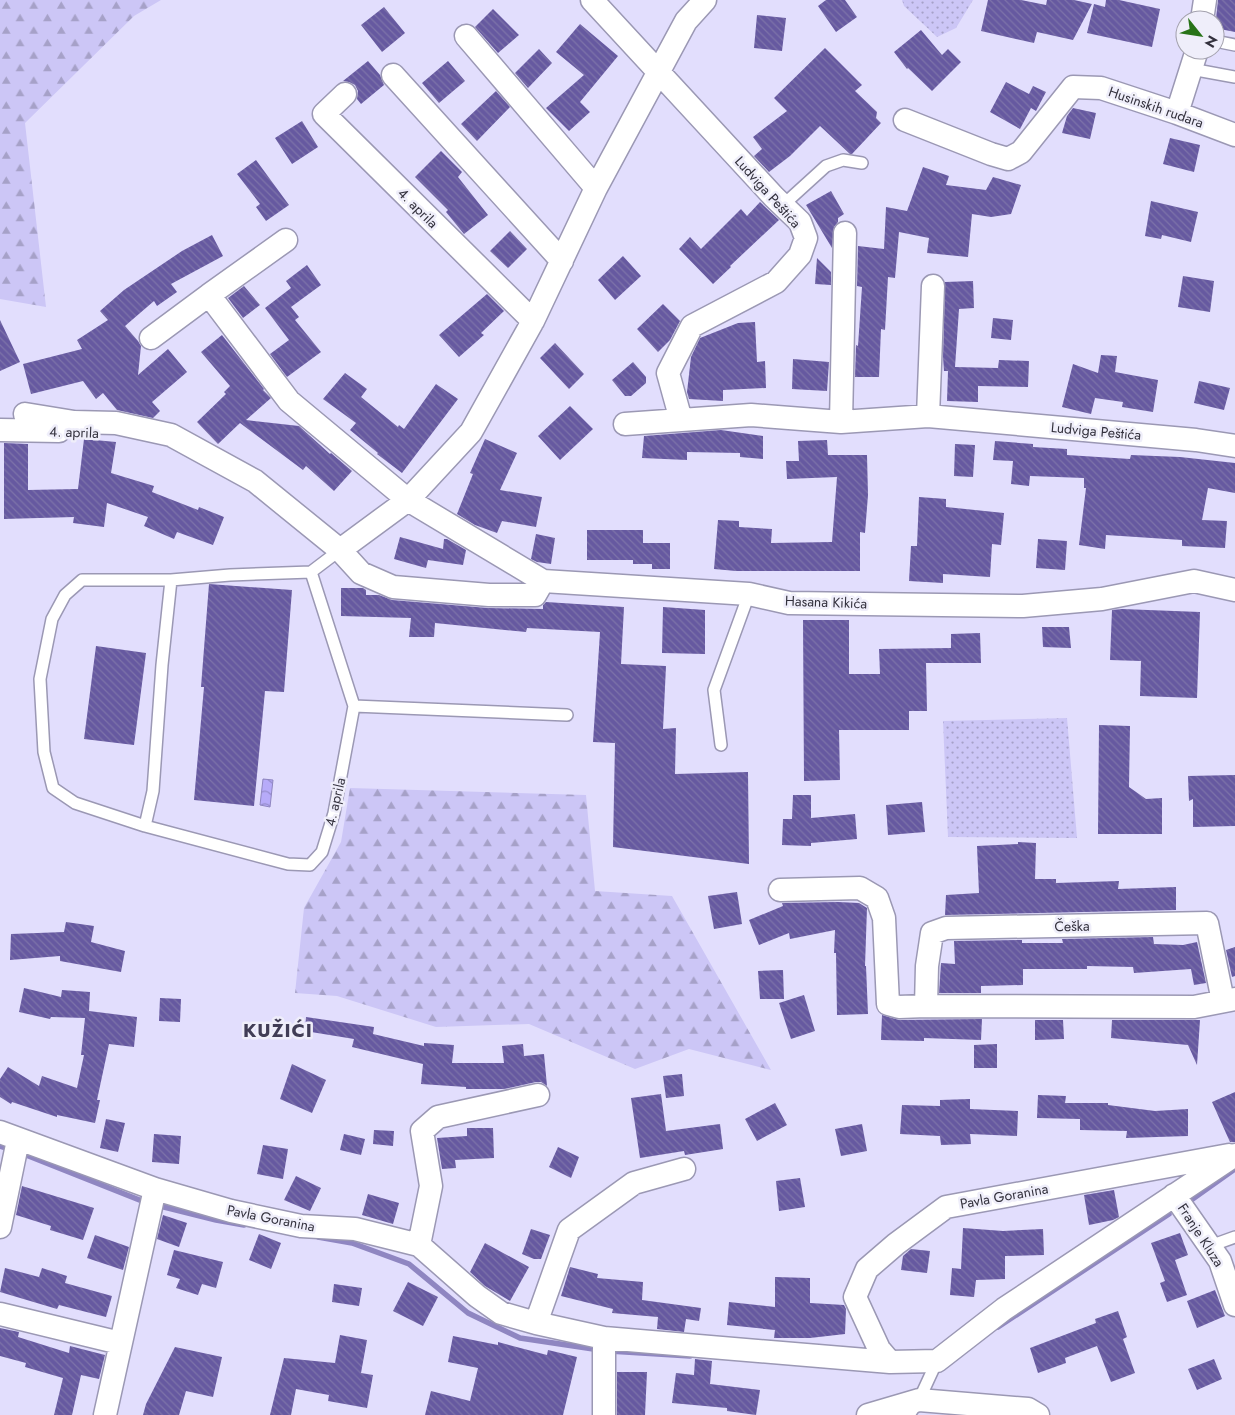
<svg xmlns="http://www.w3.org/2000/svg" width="1235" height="1415" viewBox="0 0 1235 1415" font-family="Jost,sans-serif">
  <defs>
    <pattern id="green-dots" width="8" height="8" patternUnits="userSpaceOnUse" patternTransform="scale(1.25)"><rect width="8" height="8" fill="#ccc6f6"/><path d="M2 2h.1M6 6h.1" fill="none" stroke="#a6a1c8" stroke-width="1.8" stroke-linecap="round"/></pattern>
    <pattern id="forest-firs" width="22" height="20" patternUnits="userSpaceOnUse" patternTransform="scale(1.25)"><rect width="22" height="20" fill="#ccc6f6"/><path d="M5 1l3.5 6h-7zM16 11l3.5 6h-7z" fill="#a6a1c8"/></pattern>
    <pattern id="water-waves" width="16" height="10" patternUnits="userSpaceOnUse" patternTransform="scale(1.25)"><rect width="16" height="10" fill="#b7abf9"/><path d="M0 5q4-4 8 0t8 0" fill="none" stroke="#958ccb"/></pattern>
    <pattern id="building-back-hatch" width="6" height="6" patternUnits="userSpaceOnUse" patternTransform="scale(1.25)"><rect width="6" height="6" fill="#6659a0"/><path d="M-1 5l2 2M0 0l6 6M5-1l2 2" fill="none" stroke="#7d73a9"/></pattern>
  </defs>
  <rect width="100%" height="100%" fill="#e2defd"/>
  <path fill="url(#green-dots)" d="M902,0H973L956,28L937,37L904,6Z
    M1067,718L1077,838L948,837L943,721Z"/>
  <path fill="url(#forest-firs)" d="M0,0H161L134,16L25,123L46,307L0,299Z
    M350,788L586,795L595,891L672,896L771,1070L689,1049L635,1069L529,1024L436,1027L337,996L295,993L304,908L341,842Z"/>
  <path fill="url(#water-waves)" stroke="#8f86c1" d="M263,779L273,780L270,807L260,805Z"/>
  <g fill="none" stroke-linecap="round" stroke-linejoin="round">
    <path stroke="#8f86c1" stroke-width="5.5" d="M0,1146L12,1150
      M21,1153L147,1203
      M1187,1203L1235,1169
      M156,1205L216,1220L244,1225
      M318,1237L352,1243L409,1264L468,1313L520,1338L600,1350
      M998,1327L1169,1214
      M609,1351L690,1356"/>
  </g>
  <path fill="url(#building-back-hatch)" d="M826,0H845L857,17L836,32L818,6Z
    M988,0H1021L1046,5L1047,0H1074L1092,4L1073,40L1037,32L1034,43L981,31Z
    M1106,0H1119L1160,9L1152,47L1087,33L1094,4L1105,7Z
    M1218,0H1235V32L1215,28Z
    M384,7L405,33L382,52L361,25Z
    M493,9L519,35L498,53L475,27Z
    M757,15L786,18L782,51L754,48Z
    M580,24L618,56L580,102L590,112L569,131L546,108L584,75L556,52Z
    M921,30L942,55L948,49L961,62L932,91L908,68L907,69L894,52Z
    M825,48L862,85L855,91L877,112L876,118L881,123L852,154H850L820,126L790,156L769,172L754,156L762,149L753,137L787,111L774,98Z
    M539,49L552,63L528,88L515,73Z
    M368,61L380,75L384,85L361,104L357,99L358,91L355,85L349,82L343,81Z
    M448,61L465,81L439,103L422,83Z
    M1006,82L1029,94L1033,86L1046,92L1036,111L1031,108L1020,129L990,112Z
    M496,91L510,107L477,141L461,124Z
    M1073,108L1096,113L1090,139L1062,133L1067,116Z
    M302,121L318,147L292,164L275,138Z
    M1170,138L1200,145L1194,172L1163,164Z
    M441,151L462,172L458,177L488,215L464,234L446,212L448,210L415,177Z
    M256,160L289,205L266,221L256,207L260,204L237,174Z
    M923,167L949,176L946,185L986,190L993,177L1021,185L1011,214L991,217L972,214L968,257L927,253L929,238L899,232L895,278L888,277L885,330L881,329L879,377H855L856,345L858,346L862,287L857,286L858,246L884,249L886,207L907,211Z
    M831,191L844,214L838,218V222L834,227L832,248L806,205Z
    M1151,201L1198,212L1191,242L1162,235L1161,239L1145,236Z
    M760,202L779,220L730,266L731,267L713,284L679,249L690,237L701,249L741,209L747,216Z
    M510,231L527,249L508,268L490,251Z
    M212,235L223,256L171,284L177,292L157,306L154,301L125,326L138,341L141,346L138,375L168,349L187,372L152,402L160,411L153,418L117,410L103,393L96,399L83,381L31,394L23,364L82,349L77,340L108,320L100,311L124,290L182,251Z
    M623,256L641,276L615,300L598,280Z
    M817,258L831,272V285L815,284Z
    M307,265L321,285L291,307L299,317L295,320L321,352L287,377L270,354L289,340L265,308L291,288L286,281Z
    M1183,276L1214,281L1210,312L1178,307Z
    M973,281L974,308L959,309L955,367L998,368L999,360L1029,361L1028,387L978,386V402L947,401L948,371H944L943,357L945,282Z
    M244,286L260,305L243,318L228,298Z
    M487,294L504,311L481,333L484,335L459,357L439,335Z
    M663,304L680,321L670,340L658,352L637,329Z
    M993,318L1013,320L1011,340L991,338Z
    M0,320L20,362L0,371Z
    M755,322L757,362L765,361L766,388L723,390V401L689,399L687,392L691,357L700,338L738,323Z
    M222,335L264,389L263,390L271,398L246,420L299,426L330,454L331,453L352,471L334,491L306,466L303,470L240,423L218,444L197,422L226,394L224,392L230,386L201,352Z
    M555,343L584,374L569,389L540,358Z
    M1101,355L1117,356L1115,372L1158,380L1153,412L1122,407L1123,402L1095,398L1091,414L1062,407L1073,364L1098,373Z
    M793,359L829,362L827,391L792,389Z
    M633,362L646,377V383L631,396H625L612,380Z
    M345,373L367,389L361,397L398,427L399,425L404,429L436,384L458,399L402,473L377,454L378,453L350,430L356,423L323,399Z
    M1199,381L1230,388L1224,410L1194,403Z
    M570,406L593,429L560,460L538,436Z
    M721,430L763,436V459L740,457V453L687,452V460L642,458L644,436Z
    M84,439L116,442L111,473L154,486L152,492L198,510L199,507L224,517L213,545L177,532L174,539L144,526L148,517L107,503L104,527L73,523L74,517L4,519V443L28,444V490L78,489Z
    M485,439L517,453L500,490L542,497L536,527L502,521L497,533L475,525L457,514L473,474L470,473Z
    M827,440L828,455H867L868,495L865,533L860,532V571H736L714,569L718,520L739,521V527L772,529L771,543L832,542L837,477L787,479L786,461H799L798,441Z
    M995,441L1033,444V447L1067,449V455L1130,459L1131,455L1180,457L1235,463V493L1208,488L1202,520L1227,521L1225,548L1182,546V540L1106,535L1105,549L1079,545L1086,488H1084V478L1030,476L1029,486L1011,484L1013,461L993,460Z
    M955,444L975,445L973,477L954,476Z
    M919,497L946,499V507L1004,513L1001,545L992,544L990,577L943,574V583L909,581L911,546H917Z
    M587,530H643V543H670V569H652V564H633V560H587Z
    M536,534L555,538L551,564L537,562L531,559Z
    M400,537L443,549L444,539H447L466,550L463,565L428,560L426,568L394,559Z
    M1038,539L1067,541L1065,570L1036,568Z
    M209,584L292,590L284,692L265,691L254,806L194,800L204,687H201Z
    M341,588H363L366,590V595H379L392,600L488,608L543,609V605L546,602L624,607L621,664L666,666L663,729L676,728L675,774L748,772L749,864L613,847L615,743L593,742L600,632L527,628L526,632L435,623L434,637H409L411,618L341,616Z
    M663,607L705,610V654L662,653Z
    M1122,609L1200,612L1197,698L1140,696L1141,661L1110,660L1112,610Z
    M803,620H849V674H880L879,649L951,648V634L980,633L981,663H926L927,711H909V730H839L840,780L804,781Z
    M1042,627H1069L1071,648L1043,647Z
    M96,646L146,653L134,745L84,739Z
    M1099,725L1130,726L1129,787L1146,799L1162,798V834H1098Z
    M1235,775V826L1193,827V799L1189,801L1188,776Z
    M793,795H811V818L855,814L857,839L811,843V846L782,845L783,819H792Z
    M922,802L925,832L888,835L886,805Z
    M1018,842L1036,843L1035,879H1056V883L1119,881L1118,889L1176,887V910L945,915L946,895L979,893L977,846L1018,844Z
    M737,892L742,924L714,929L708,896Z
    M838,902L859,903L867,908L865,966H866L868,1014L837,1015L836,953H834L835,930L790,939L789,933L759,945L749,920L783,906L782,903Z
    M66,922L94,926L91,942L125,951L121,972L60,961V956L10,960L11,934L64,932Z
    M1153,937L1154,944L1183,945L1197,942L1206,983L1194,985L1191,969L1134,973L1133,967L1087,966V969H1023V985L981,986V993H939L941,963L955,964L954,941L1022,940V943H1063L1062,939Z
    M1235,947V976L1232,977L1226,950Z
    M783,970L784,999H760L758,971Z
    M24,988L61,997L62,990L90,992L89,1011L137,1017L134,1047L109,1044L97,1100H100L95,1123L57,1115V1117L12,1102L11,1104L0,1097V1079L8,1067L39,1086L42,1076L77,1088L84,1055H81L85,1018L51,1017L50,1019L19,1012Z
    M804,995L815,1031L791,1039L779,1003Z
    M160,998L181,999L180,1022L159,1021Z
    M882,1015L899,1020L982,1019L981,1040L924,1038V1041L881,1040Z
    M306,1017L374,1027L373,1034L424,1046V1043L454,1045L452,1063H504L502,1046L523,1044L524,1056L544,1054L547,1086L541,1082H536L504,1089H466V1087L421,1084L423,1064L352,1047L354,1039L305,1031Z
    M1035,1020H1063L1064,1039L1035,1040Z
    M1112,1020H1200L1197,1065L1188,1045L1111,1038Z
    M997,1044V1068H974V1045Z
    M292,1064L326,1080L312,1113L280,1099Z
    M682,1074L684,1096L666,1098L663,1076Z
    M1235,1092V1142H1230L1212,1102Z
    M661,1094L666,1131L720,1124L723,1149L685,1155L684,1151L640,1158L631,1098Z
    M1038,1095L1066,1096L1065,1103H1108V1105L1155,1111L1188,1109V1136L1126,1138L1127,1131L1080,1130V1119L1037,1118Z
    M970,1099V1109L1018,1111L1017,1136L970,1134L971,1144L941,1145L940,1136L900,1134L902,1105L940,1106V1100Z
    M775,1103L787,1125L757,1141L745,1119Z
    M106,1119L125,1123L118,1152L100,1148Z
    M862,1124L867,1151L841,1156L835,1129Z
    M467,1128H493L494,1158L455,1160L456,1168L442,1169L437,1138L467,1136Z
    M374,1130L394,1131L393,1146L373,1144Z
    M154,1134L181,1136L179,1164L152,1162Z
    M344,1134L365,1139L361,1155L340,1150Z
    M263,1145L288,1149L283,1179L257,1174Z
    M558,1147L579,1157L571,1178L549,1167Z
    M296,1176L321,1188L310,1211L284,1200Z
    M800,1178L805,1207L779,1211L776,1181Z
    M22,1186L94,1208L83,1240L50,1230L51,1226L16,1215Z
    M1114,1190L1119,1217L1113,1220L1089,1225L1084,1195Z
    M368,1194L399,1203L393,1224L362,1215Z
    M163,1215L187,1223L179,1247L157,1239Z
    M963,1228L1003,1231L1043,1229L1044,1255L1005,1256V1279L976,1280L974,1297L950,1295L952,1268L961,1269Z
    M531,1229L550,1235L541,1259H534L522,1254Z
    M1180,1233L1188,1255L1175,1260L1187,1295L1167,1302L1160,1283L1165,1281L1151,1243Z
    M259,1234L281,1243L271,1269L249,1260Z
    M95,1235L129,1247L123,1270L87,1258Z
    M485,1243L529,1267L510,1301L485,1286L470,1272Z
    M911,1249L930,1251L927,1273L901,1270L903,1256Z
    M174,1250L223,1262L216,1288L202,1284L198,1295L176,1288L180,1279L167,1275Z
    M570,1267L598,1274L597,1278L643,1282L642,1300L701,1308L699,1321L686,1319L684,1332L657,1329L658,1317L612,1313L613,1309L561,1296Z
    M5,1268L39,1277L42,1268L67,1276L65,1283L112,1296L106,1317L59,1305L57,1309L0,1292Z
    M775,1277L810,1278V1303L844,1305L846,1309L845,1334L810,1338H774L775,1330L727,1325L729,1302L775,1307Z
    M408,1282L438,1297L423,1326L393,1311Z
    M334,1284L362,1288L359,1306L332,1302Z
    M1215,1290L1225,1316L1197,1328L1187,1301Z
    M1118,1311L1127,1337L1123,1339L1135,1373L1111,1382L1097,1346L1065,1358L1066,1363L1038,1373L1030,1348L1096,1323L1095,1319Z
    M0,1328L19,1332L18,1337L69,1353L70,1346L105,1355L99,1379L81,1375L72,1415H54L63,1378L25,1367L26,1363L0,1356Z
    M340,1335L367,1340L361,1373L373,1375L367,1408L328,1401L329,1395L296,1389L291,1415H270L284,1358L335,1363Z
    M453,1336L498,1345V1342L547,1355L548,1350L577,1357L563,1415H425L431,1391L470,1401L478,1368L448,1362Z
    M175,1347L222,1357L213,1397L186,1391L179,1415H143L146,1404Z
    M695,1359L712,1361L710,1384L760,1390L756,1415L727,1411V1408L672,1403L676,1373L694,1375Z
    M1214,1359L1222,1379L1197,1390L1188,1369Z
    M617,1372H647L645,1415H617Z"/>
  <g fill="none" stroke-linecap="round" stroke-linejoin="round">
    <defs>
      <path id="lane" d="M1215,41L1235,45
        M1191,69L1235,77
        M782,206L826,166L843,160L862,163
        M171,580L162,665L153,791L145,826L75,803L53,788L44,752L40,679L52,619L65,595L82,580H171L230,575L311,572L340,550
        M354,706L567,715
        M721,745L714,690L749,594
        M145,826L288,864L310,865L322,852L334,813L354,706L311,572
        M1210,1246L1235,1237
        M909,1415L919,1400L937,1361"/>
      <path id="street" d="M592,0L774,197L800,222L806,238L800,255L776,282L692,326L668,373L681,420
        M1202,20L1205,0
        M466,36L596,188
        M393,75L562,261
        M345,94L324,114L533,321
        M1177,113L1197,50
        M905,120L991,154L1008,159L1021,152L1073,87L1101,88L1177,113L1235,135
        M286,240L209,295L289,401L408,500L543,581L749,594L789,603L1023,606L1102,599L1194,581L1235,590
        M151,338L209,295
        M25,414L74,422L116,423L171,435L255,481L340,550L408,500L471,432L533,321L596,188L686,21L705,0
        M928,416L933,286
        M841,422L845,233
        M625,424L751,415L841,422L928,416L1196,440L1235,446
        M0,430L59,431
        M340,550L361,573L393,587L489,595H535L543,581
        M780,890L860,888L877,898L884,918L888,1004L899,1007L926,1006
        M1223,1001L1207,923L946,928L932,933L927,966L926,1006L1194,1007L1235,999
        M0,1132L155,1189L231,1211L301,1226L355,1229L419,1245L477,1296L501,1313L536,1323L604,1338L890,1362L937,1361L1004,1309L1235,1155
        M1174,1195L1220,1261L1235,1305
        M0,1227L18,1140
        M419,1245L431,1186L422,1131L438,1117L538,1095
        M0,1314L120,1343
        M536,1323L569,1230L634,1183L684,1169
        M604,1338V1415
        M890,1362L879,1349L855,1297L867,1269L896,1244L946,1207L1229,1155
        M105,1415L155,1189
        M868,1415L919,1400L1028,1409L1038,1415"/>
    </defs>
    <use href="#lane" stroke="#9b98b4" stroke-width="14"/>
    <use href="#street" stroke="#9b98b4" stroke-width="25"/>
    <use href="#lane" stroke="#fff" stroke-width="11"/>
    <use href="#street" stroke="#fff" stroke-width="22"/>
  </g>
  <g text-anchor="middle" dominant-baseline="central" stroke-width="5" stroke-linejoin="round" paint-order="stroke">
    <g font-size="14" fill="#33313d" stroke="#efeefa">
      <text transform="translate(1156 107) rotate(19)">Husinskih rudara</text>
      <text transform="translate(768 192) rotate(48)">Ludviga Peštića</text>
      <text transform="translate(418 208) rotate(45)">4. aprila</text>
      <text transform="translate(1096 431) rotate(5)">Ludviga Peštića</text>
      <text transform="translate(74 432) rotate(2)">4. aprila</text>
      <text transform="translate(826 602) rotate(2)">Hasana Kikića</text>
      <text transform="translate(335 802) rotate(-77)">4. aprila</text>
      <text transform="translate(1072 926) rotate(-1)">Češka</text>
      <text transform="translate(1004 1196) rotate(-10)">Pavla Goranina</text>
      <text transform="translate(271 1218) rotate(11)">Pavla Goranina</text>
      <text transform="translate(1201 1235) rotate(57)">Franje Kluza</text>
    </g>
    <g font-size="19" font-weight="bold" letter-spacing="1" fill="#413d56" stroke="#efeefa">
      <text x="278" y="1030">KUŽIĆI</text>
    </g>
  </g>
  <g transform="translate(1200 35) rotate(120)"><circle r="24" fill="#efeefa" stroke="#a4a2ae"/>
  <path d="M0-4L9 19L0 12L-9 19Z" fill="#287318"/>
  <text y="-8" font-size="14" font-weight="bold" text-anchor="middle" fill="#33313d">N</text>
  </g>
</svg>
